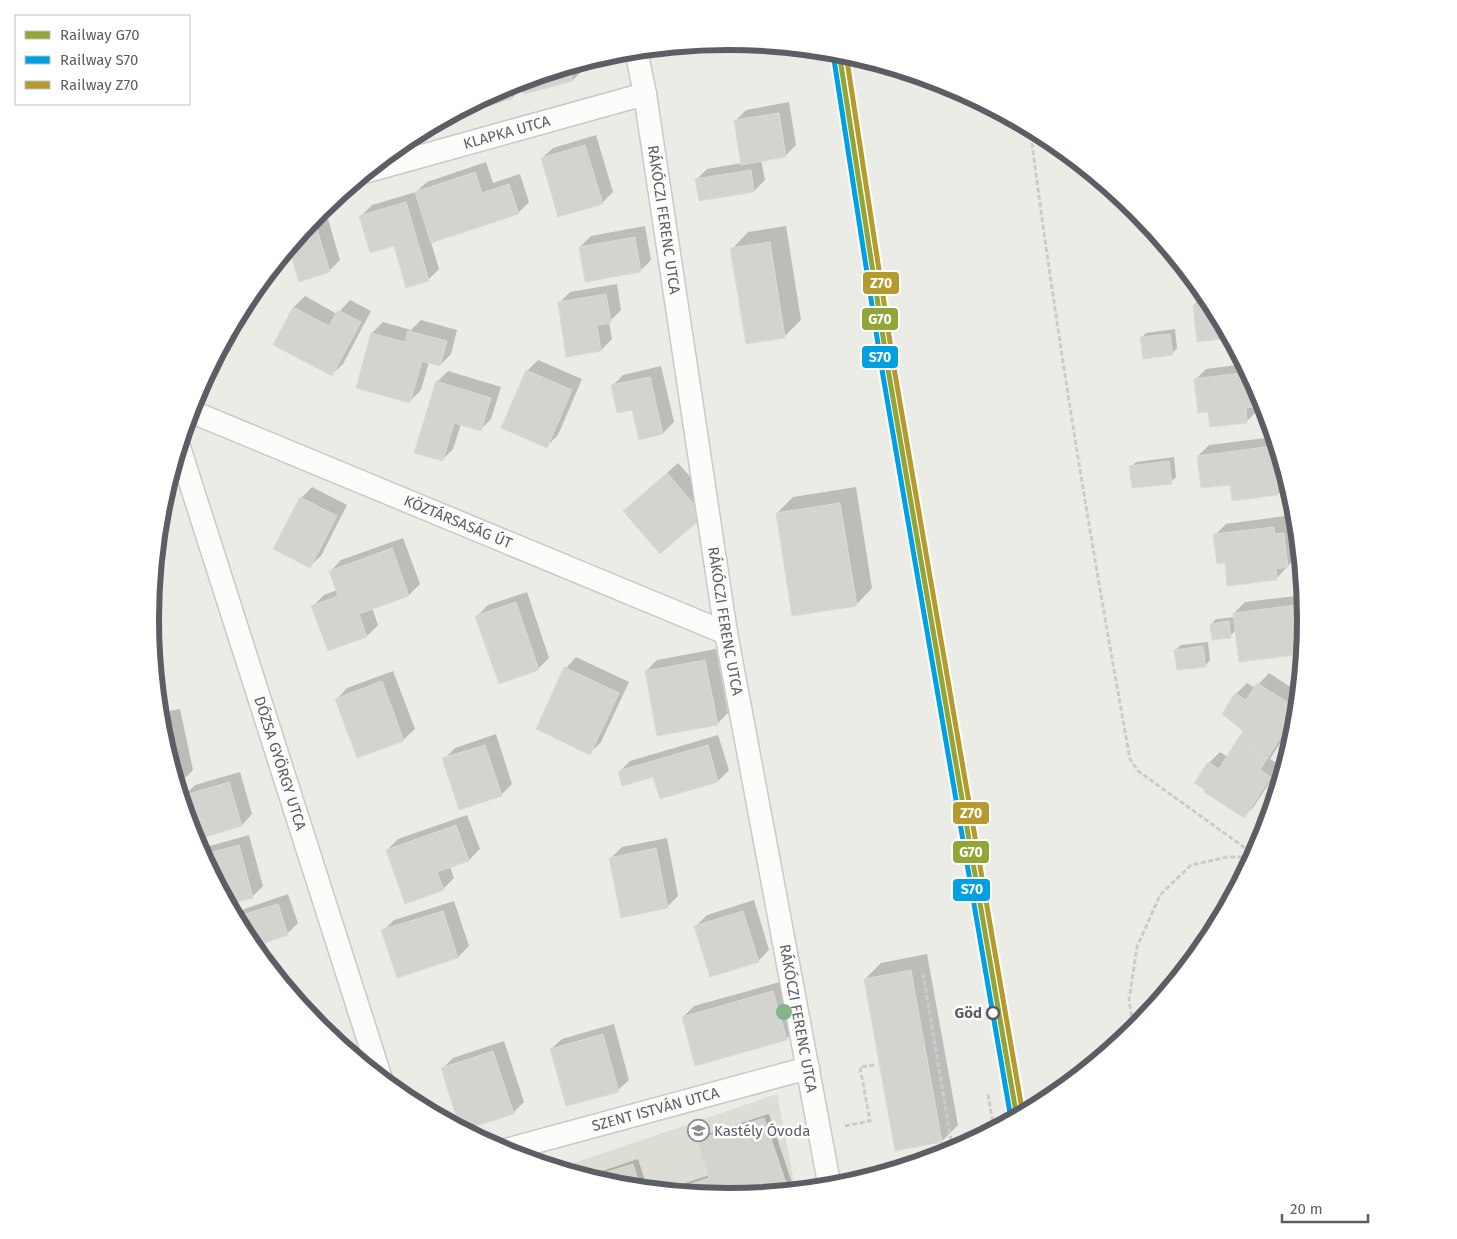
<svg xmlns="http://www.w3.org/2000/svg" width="1457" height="1239" viewBox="0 0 1457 1239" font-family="'Fira Sans',sans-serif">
  <rect width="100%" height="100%" fill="#ecece6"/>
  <path fill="#deddd5" d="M777,1094L796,1191L728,1198L615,1187L556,1169Z"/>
  <path fill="#0003" d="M582,63L584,69L573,80L523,87L512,98L451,116L507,85Z
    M789,102L796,145L785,156L761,160L765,180L754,191L696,180L707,169L742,163L736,120L746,110Z
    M596,135L613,192L602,203L542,158L553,148Z
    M486,162L493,183L520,174L529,202L518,213L431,242L439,269L428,280L395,245L361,216L372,205L416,192L427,182Z
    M328,219L340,260L329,271L300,280L290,247L308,225Z
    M645,226L651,260L640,271L580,247L591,236Z
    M786,226L801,320L785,336L732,249L748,232Z
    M287,250L290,259L279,270L268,273Z
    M617,284L621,310L609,322L612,339L601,350L559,303L570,292Z
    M1206,294L1209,298L1230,336L1198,340L1194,305Z
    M305,296L337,314L350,300L371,311L343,364L332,374L274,344L294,307Z
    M421,320L457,330L451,354L440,365L429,362L421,390L410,401L372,333L383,322L411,330Z
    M1175,329L1177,348L1172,354L1141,338L1146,333Z
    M538,360L582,379L558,435L547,446L527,371Z
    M1244,364L1265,404L1257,405L1258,410L1247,421L1209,411L1195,380L1206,369Z
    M661,366L674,422L663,433L612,386L623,375Z
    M448,371L501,387L491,419L480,430L461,424L453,449L442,460L437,382Z
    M1275,437L1289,483L1278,494L1231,483L1198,456L1209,445Z
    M1174,457L1176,477L1171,482L1131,467L1136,462Z
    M678,463L714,504L703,515L625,511Z
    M312,487L347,505L321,556L310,566L301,498Z
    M856,487L872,588L856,605L777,513L793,497Z
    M1285,516L1286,523L1294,522L1298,555L1276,579L1226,562L1215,535L1226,524Z
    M403,538L420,584L409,595L372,608L378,625L367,636L329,650L313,606L324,595L337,590L331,571L341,560Z
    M527,592L549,658L538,669L477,616L488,605Z
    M1304,595L1307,620L1302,653L1236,630L1230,636L1211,624L1216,619L1235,617L1234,613L1245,602Z
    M1208,642L1210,660L1205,666L1175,650L1181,645Z
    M716,649L728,713L717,724L646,671L657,660Z
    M576,657L629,682L601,742L590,753L566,668Z
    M393,671L415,729L404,739L358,757L337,699L347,688Z
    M1269,673L1300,693L1297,717L1270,759L1281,766L1254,806L1244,817L1209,763L1220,752L1228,757L1245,731L1236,694L1247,683L1255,688Z
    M180,709L193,770L182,781L161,732L159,713Z
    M496,734L512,784L501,795L444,759L455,748Z
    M718,735L729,770L718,781L619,772L630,761Z
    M240,772L252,814L242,825L184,796L195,785Z
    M467,815L480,849L469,860L450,867L454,878L443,889L387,850L398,839Z
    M249,835L263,886L252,897L228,903L199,849Z
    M667,838L678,896L667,907L611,858L622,847Z
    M288,894L298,923L287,934L252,946L233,913Z
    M754,900L769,950L758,961L696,926L707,915Z
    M454,901L469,946L458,957L383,931L394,920Z
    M927,954L958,1125L942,1141L865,979L881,963Z
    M279,973L282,983L275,974Z
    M784,981L797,1028L786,1039L683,1017L694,1006Z
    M614,1024L629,1080L618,1090L551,1049L562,1039Z
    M504,1041L524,1102L513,1113L442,1069L453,1058Z
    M769,1114L792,1183L787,1188L770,1194L728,1198L660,1191L710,1175L698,1140L704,1135Z
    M638,1159L648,1190L615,1187L584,1177Z"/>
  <path fill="#d3d3d0" stroke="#dcdad5" d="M569,66L573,81L524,94L520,81Z
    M508,85L512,99L450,117V116Z
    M779,113L786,157L741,165L734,120Z
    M585,145L603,204L558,217L541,158Z
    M751,170L754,192L699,201L695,179Z
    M475,172L482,193L509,184L519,214L431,243L415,192Z
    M406,202L429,281L406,288L394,246L370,253L359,216Z
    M317,229L330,272L299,282L289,248L300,234Z
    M635,237L641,272L585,282L579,247Z
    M770,242L785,338L746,344L730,248Z
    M277,262L280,271L267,275Z
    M606,294L611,323L597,325L601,351L566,357L558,302Z
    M1212,303L1230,338L1197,342L1193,305Z
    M293,307L329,326L338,310L361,322L332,376L273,345Z
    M408,331L447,341L440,366L422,361L410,403L356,388L371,333L405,342Z
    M1170,334L1173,355L1143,359L1140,337Z
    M526,370L572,390L547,448L501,428Z
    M1249,372L1265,405L1246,408L1247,423L1210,427L1208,412L1198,413L1194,379Z
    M650,377L663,434L639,440L632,410L617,413L611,385Z
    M436,381L491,398L481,431L454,423L443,461L414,453Z
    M1273,446L1278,495L1232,501L1230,485L1201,488L1197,456Z
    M1169,461L1172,484L1132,488L1129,466Z
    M667,473L704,516L660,554L623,511Z
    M300,497L337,516L310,568L273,549Z
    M840,503L857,606L792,616L776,513Z
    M1274,527L1275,534L1284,533L1288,567L1276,569L1277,580L1227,586L1225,563L1217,564L1213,534Z
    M392,548L409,596L359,614L367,637L328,651L311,606L338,596L329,571Z
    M516,602L539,670L499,684L475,616Z
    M1297,605L1303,654L1239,662L1233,613Z
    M1229,621L1231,638L1212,640L1210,624Z
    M1203,646L1206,667L1177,670L1174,650Z
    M705,660L718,725L657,736L645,671Z
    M564,667L619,693L590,755L536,729Z
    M382,681L404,741L357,758L335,699Z
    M1257,683L1298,709L1267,759L1237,740L1243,731L1222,714L1235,693L1246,700Z
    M169,719L183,782L177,784L161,732L160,721Z
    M1237,740L1267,759L1260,770L1271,777L1244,818L1204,792L1205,790L1194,783L1208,762L1219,769Z
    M485,745L502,796L459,810L442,758Z
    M708,745L718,782L660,799L653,777L622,786L618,771Z
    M229,782L242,826L195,840L182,796Z
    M456,825L469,861L437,872L444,890L405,904L386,850Z
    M239,845L253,898L228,904L202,855Z
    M656,848L668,908L621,918L609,858Z
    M278,904L288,935L253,947L235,917Z
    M443,911L458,958L397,978L381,930Z
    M743,911L759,962L710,977L694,926Z
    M911,970L942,1142L895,1151L864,979Z
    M773,991L787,1040L695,1066L682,1017Z
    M603,1034L619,1092L566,1106L550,1049Z
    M493,1051L514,1114L463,1130L460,1129L441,1068Z
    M764,1118L788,1189L776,1193L728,1198L667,1192L709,1178L697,1140Z
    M633,1164L641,1189L615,1187L588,1178Z"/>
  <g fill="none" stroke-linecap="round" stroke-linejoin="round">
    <defs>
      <g id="street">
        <path id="s1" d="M636,50L645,94L726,633L830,1188"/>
        <path id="s2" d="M368,171L645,94"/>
        <path id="s3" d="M190,411L726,633"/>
        <path id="s4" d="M179,447L381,1079"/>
        <path id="s5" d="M502,1151L808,1068"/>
      </g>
    </defs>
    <use href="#street" stroke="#c8c9c8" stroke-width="25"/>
    <path stroke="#c8cdcb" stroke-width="3" stroke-dasharray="5 2.5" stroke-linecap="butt" d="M1030,128C1057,339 1092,549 1130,759L1138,771L1255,855
      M923,973L953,1152
      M1134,1031L1129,1000L1137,947L1160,895L1191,865L1228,857H1254
      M1062,1081L1063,1089
      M988,1094L994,1130
      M845,1126L870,1121L860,1067L874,1065"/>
    <use href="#street" stroke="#fcfcfb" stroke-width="22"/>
    <defs>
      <path id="rail-1" d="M839,52L888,369L1017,1118"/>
      <path id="rail-2" d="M833,53L882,370L1011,1119"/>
      <path id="rail-3" d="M846,54L894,368L1023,1115"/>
    </defs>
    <use href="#rail-1" stroke="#fff" stroke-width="9"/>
    <use href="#rail-2" stroke="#fff" stroke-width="9"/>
    <use href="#rail-3" stroke="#fff" stroke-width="9"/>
    <use href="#rail-1" stroke="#92a537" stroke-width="5"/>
    <use href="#rail-2" stroke="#00a0e3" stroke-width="5"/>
    <use href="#rail-3" stroke="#b59a2d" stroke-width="5"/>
  </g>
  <circle fill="#85b48b" cx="784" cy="1012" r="8"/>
  <defs>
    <symbol id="school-ring" viewBox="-11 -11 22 22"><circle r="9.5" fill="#fff" stroke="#8e9092" stroke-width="1.5"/><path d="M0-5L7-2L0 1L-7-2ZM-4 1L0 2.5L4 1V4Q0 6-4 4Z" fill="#8e9092"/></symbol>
  </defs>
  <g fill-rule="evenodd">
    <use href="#school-ring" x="686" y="1118" width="25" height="25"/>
  </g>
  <circle fill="#fff" stroke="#5b5e64" stroke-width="2.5" cx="993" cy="1013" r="6"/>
  <g text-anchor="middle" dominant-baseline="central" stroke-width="5" stroke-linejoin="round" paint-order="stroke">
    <g font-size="15" fill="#5b5e64" stroke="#fff">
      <text stroke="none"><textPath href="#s2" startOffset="144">KLAPKA UTCA</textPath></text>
      <text stroke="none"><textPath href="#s1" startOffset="172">RÁKÓCZI FERENC UTCA</textPath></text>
      <text stroke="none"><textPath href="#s3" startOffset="290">KÖZTÁRSASÁG ÚT</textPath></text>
      <text stroke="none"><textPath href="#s1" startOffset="578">RÁKÓCZI FERENC UTCA</textPath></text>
      <text stroke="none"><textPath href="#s4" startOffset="332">DÓZSA GYÖRGY UTCA</textPath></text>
      <text stroke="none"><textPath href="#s1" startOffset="982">RÁKÓCZI FERENC UTCA</textPath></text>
      <text stroke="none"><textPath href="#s5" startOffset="159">SZENT ISTVÁN UTCA</textPath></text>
    </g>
    <g font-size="15" font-weight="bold" fill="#5b5e64" stroke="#fff" text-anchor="end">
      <text x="982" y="1013">Göd</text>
    </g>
    <g font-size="15" fill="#5b5e64" stroke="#fff" text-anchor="start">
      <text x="714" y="1131">Kastély Óvoda</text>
    </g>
  </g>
  <path d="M0 0H1457V1239H0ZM159 619a569 569 0 1 1 1138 0a569 569 0 1 1-1138 0Z" fill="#fff" fill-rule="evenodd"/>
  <path fill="none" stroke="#5b5e64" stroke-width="6" d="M159 619a569 569 0 1 1 1138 0a569 569 0 1 1-1138 0Z"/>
  <g stroke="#fff" stroke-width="2">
    <rect x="862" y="271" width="38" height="24" rx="5" fill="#b59a2d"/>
    <rect x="861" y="307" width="38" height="24" rx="5" fill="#92a537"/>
    <rect x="861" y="345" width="38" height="24" rx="5" fill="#00a0e3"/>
    <rect x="952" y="801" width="38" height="24" rx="5" fill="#b59a2d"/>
    <rect x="952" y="840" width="38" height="24" rx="5" fill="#92a537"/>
    <rect x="952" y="878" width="39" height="24" rx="5" fill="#00a0e3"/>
  </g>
  <g font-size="14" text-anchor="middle" font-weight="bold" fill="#fff">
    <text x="881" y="288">Z70</text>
    <text x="880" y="324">G70</text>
    <text x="880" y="362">S70</text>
    <text x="971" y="818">Z70</text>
    <text x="971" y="857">G70</text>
    <text x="972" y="894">S70</text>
  </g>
  <rect x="15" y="15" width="175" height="90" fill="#ffffff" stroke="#bdbfc1"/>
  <rect x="25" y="31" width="25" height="8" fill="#92a537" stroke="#bdbfc1"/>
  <text x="60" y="40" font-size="15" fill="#5b5e64">Railway G70</text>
  <rect x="25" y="56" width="25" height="8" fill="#00a0e3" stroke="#bdbfc1"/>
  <text x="60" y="65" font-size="15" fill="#5b5e64">Railway S70</text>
  <rect x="25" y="81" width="25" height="8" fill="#b59a2d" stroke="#bdbfc1"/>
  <text x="60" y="90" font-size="15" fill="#5b5e64">Railway Z70</text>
  <path d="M1282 1214v8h86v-8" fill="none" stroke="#5b5e64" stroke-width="2.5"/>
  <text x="1290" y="1214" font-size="15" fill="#5b5e64" stroke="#ffffff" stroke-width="4" paint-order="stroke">20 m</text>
</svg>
